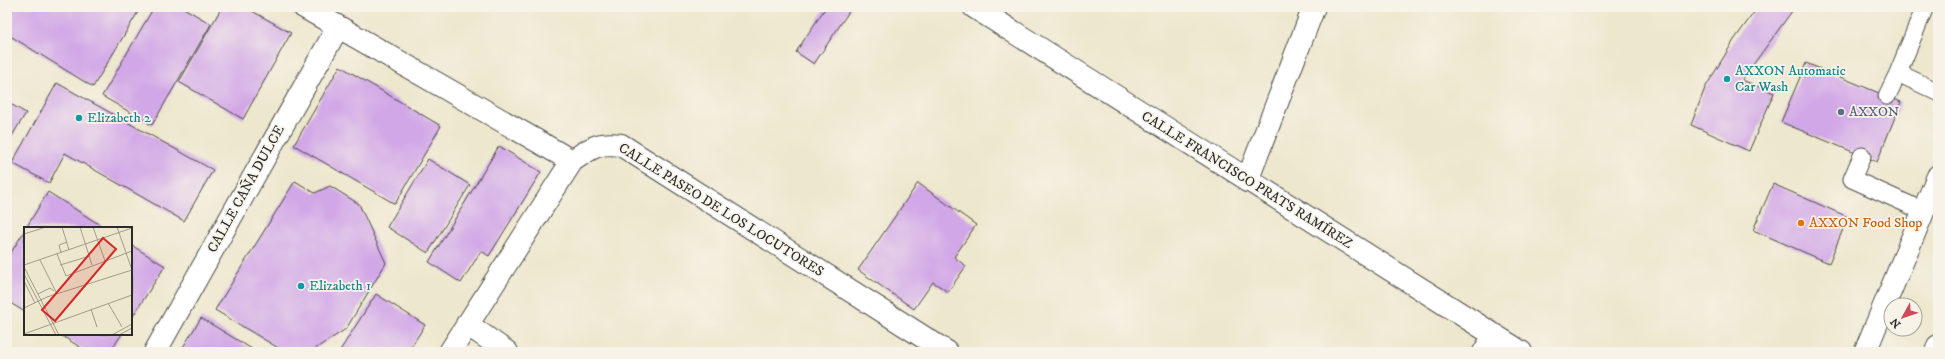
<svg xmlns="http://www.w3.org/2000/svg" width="1945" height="359" viewBox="0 0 1945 359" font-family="'IM FELL DW Pica',serif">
  <rect width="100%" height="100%" fill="#f7f3e8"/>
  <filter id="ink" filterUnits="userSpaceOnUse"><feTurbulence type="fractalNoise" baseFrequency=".025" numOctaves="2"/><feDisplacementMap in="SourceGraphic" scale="8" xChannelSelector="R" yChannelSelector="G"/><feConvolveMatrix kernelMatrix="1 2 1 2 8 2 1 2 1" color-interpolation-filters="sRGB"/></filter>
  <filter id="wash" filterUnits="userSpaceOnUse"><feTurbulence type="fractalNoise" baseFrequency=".012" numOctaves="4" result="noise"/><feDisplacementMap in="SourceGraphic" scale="16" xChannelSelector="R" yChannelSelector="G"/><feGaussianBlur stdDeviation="0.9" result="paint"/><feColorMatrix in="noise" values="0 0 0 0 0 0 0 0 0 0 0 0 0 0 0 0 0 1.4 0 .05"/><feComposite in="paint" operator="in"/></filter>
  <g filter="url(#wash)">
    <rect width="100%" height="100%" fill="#ede7cd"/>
    <g id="blocks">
      <path fill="#d1a7e7" d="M14,7H141L93,87L7,34V19Z
        M154,7H182L211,24L152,125L102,96Z
        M222,7H245L291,33L243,119L179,82Z
        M826,7H852L814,64L796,52Z
        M1758,7H1795L1742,80L1774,93L1749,151L1691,125L1705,88L1734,40Z
        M1806,63L1901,102L1877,162L1781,122Z
        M340,66L441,126L395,204L294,145Z
        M57,83L213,170L184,221L65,153L49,183L12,163Z
        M7,102L26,113L7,144Z
        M499,146L541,172L489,256L481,251L461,283L429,262Z
        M428,159L470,185L428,253L387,227Z
        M295,181L315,193L330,186L359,204L386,263L346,329L310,352H285L215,310Z
        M918,183L976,225L954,257L966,266L948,292L933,282L914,309L858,270Z
        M1773,184L1848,217L1829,263L1753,230Z
        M48,192L105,228H26Z
        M25,230V312L7,301V259Z
        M131,245L165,266L131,319Z
        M376,294L425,325L408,352H339Z
        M201,318L257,352H180Z
        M59,334H122L110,352H88Z"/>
    </g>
  </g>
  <g filter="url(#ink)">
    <use href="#blocks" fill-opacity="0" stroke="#484743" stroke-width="1"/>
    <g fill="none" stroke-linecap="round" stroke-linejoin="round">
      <defs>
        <path id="service" d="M1898,73L1938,92
          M1887,96L1898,73L1925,7
          M1862,156L1852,179L1923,211"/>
        <path id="minor" d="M304,7L572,161
          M974,7L1521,352
          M1247,181L1314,7
          M467,324L507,352
          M155,352L338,27
          M450,352L572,161C591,148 597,142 621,145L947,352
          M1484,352L1495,335"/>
        <path id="primary" d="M1865,352L1938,176
          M1936,352L1938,346"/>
      </defs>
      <use href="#service" stroke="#484743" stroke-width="19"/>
      <use href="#minor" stroke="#484743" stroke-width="24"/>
      <use href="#primary" stroke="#484743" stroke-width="24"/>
      <use href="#service" stroke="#fff" stroke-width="17"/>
      <use href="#minor" stroke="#fff" stroke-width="22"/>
      <use href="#primary" stroke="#fff" stroke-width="22"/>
    </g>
  </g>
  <g fill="#0f9aa8" stroke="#f7f3e8" stroke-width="1.5">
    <circle cx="1727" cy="79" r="4"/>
    <circle cx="79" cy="118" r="4"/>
    <circle cx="301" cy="286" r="4"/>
  </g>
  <circle fill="#5c6f8a" stroke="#f7f3e8" stroke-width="1.5" cx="1841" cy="112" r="4"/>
  <circle fill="#e8710a" stroke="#f7f3e8" stroke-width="1.5" cx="1801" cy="223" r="4"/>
  <g text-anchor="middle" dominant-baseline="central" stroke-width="3.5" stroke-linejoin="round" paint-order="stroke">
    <g font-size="14" fill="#0d838f" stroke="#f7f3e8" text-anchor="start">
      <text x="1735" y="71">AXXON Automatic<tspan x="1735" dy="16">Car Wash</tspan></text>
      <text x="87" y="118">Elizabeth 2</text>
      <text x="309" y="286">Elizabeth 1</text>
    </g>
    <g font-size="14" fill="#4e5e75" stroke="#f7f3e8" text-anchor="start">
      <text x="1849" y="112">AXXON</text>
    </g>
    <g font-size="14" fill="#2b2b2b" stroke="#f7f3e8">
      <text transform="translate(1247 180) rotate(32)">CALLE FRANCISCO PRATS RAMÍREZ</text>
      <text transform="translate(246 189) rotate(-61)">CALLE CAÑA DULCE</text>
      <text transform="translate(721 210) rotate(32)">CALLE PASEO DE LOS LOCUTORES</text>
    </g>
    <g font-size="14" fill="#c56008" stroke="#f7f3e8" text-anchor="start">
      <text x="1809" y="223">AXXON Food Shop</text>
    </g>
  </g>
  <g transform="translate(24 227)">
    <rect width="108" height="108" fill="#ede7cd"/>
    <path fill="none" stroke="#9f9c8c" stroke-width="1" d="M38,0L45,23M56,0L68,38M69,0L81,34M93,0L108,43M0,7L22,0M37,26L35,18L43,15M33,27L42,49L108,24M16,33L33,67M0,38L108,1M36,38L66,29M0,40L35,108M0,47L32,108M0,54L11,76M14,67L26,61L30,64M84,76L98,100M0,81L23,70L108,43M67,82L73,100M0,107L108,68M88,108L108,97M95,108L108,101"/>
    <path fill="#d62828" fill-opacity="0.15" stroke="#d62828" stroke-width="2" d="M79,11L92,22L31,94L18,83Z"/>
    <rect width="108" height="108" fill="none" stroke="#2b2b2b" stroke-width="2"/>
  </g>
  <rect width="1945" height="359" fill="none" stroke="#f7f3e8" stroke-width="24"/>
  <g transform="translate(1903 317) rotate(230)"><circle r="19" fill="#f7f3e8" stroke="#a5a39c"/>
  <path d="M0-3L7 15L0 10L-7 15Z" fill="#d1495b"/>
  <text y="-6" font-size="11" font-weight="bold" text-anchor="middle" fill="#2b2b2b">N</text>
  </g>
</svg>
